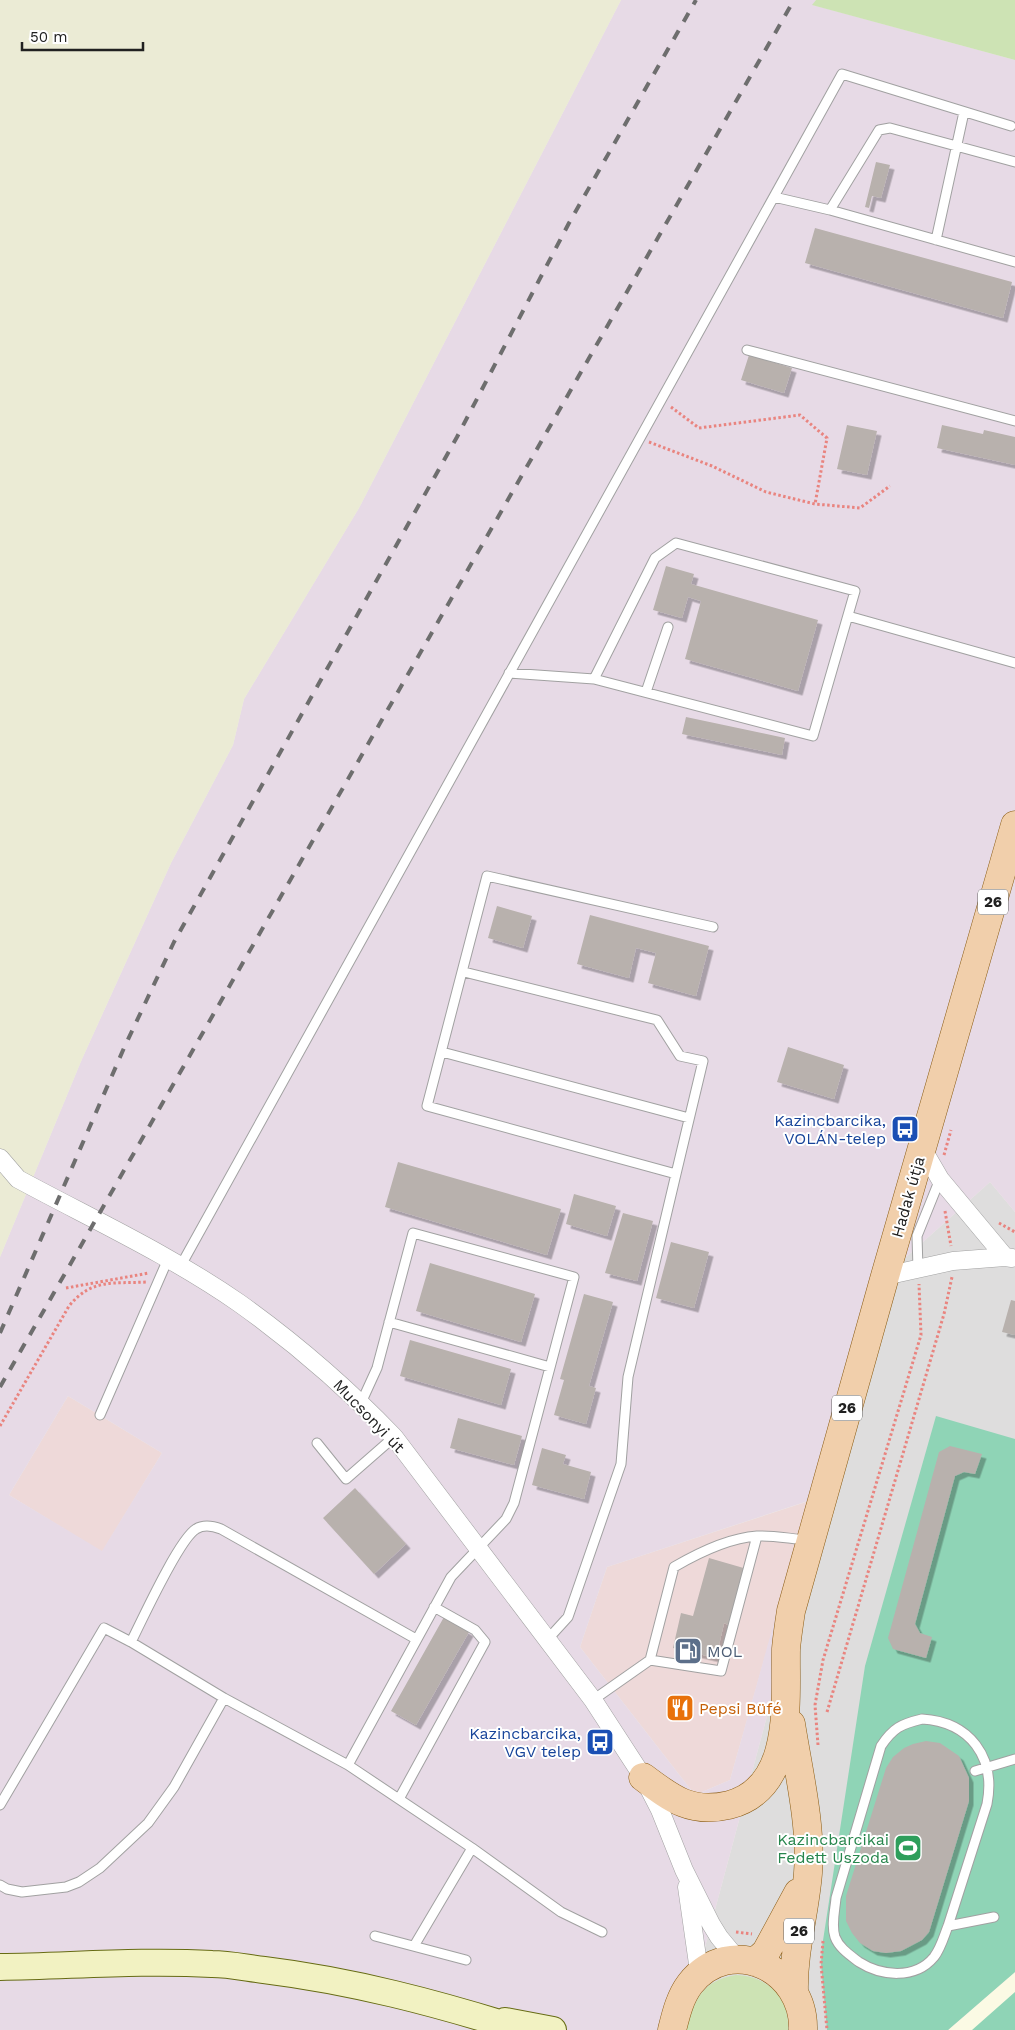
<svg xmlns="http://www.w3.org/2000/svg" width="1015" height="2030" viewBox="0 0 1015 2030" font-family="'Work Sans',sans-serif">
  <defs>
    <filter id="shadow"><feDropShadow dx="4.5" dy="4.5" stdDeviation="0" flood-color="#0004"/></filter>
  </defs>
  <rect width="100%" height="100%" fill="#efece7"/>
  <path fill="#dedddd" d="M990,1182L1015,1212V2030H672L697,1977L885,1276Z"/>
  <path fill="#eed9d9" d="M68,1396L162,1453L102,1552L9,1495Z
    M809,1501L730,1780L695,1795L580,1647L607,1567Z"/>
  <path fill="#e7dae6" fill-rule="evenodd" d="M621,0H816L813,5L1015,60V1212L990,1182L885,1276L697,1977L672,2030H0V1257L82,1059L171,863L233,745L244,699L359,508ZM68,1396L162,1453L102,1551L9,1495ZM808,1501L730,1780L695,1795L580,1647L607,1567Z"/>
  <path fill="#fbfae4" d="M1015,1972V2030H948Z"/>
  <path fill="#ebebd5" d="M0,0H621L359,508L244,699L233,745L171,863L82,1059L0,1257Z"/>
  <path fill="#cde3b4" d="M816,0H1015V60L812,5Z
    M736,1975C768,1976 790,1998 788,2030H686C695,2000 701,1981 736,1975Z"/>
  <path fill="#8fd4b6" d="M936,1416L1015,1439V1972L948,2030H827L821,1964L822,1947L865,1666Z
    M1015,1992V2030H972Z"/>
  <path fill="#b8b1ad" filter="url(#shadow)" d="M876,162L890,165L881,198L872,196L869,208L865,207Z
    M815,228L1012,282L1003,318L805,263Z
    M749,355L792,368L784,393L741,380Z
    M847,425L877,431L867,475L837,469Z
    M942,425L983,434L984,430L1015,437V465L937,448Z
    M666,566L694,574L691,584L818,620L798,691L685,659L701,601L688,597L682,618L653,610Z
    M686,717L785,738L782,755L682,734Z
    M497,906L532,916L523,948L488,938Z
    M590,915L709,946L696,996L648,983L656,953L636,948L629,978L577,964Z
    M788,1047L844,1065L834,1099L777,1082Z
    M398,1162L561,1209L547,1255L385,1207Z
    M574,1194L616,1206L607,1236L566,1224Z
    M623,1213L653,1221L637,1281L605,1273Z
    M671,1242L709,1252L694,1308L656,1298Z
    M430,1263L535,1294L521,1342L416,1311Z
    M584,1294L613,1302L589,1386L596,1388L586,1424L554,1415L564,1380L560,1379Z
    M1011,1300L1015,1301V1335L1002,1332Z
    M410,1340L511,1369L501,1405L400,1376Z
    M458,1418L522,1436L514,1465L450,1448Z
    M950,1446L982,1454L975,1474L964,1472L955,1476L915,1624L920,1633L932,1637L926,1658L893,1649L888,1638L939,1452Z
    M542,1448L566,1455L563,1464L591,1472L584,1499L532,1485Z
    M355,1488L406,1544L374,1574L323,1518Z
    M709,1558L747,1569L731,1626L724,1623L716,1658L673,1648L681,1613L693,1616Z
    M444,1617L469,1632L416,1725L391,1711Z
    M926,1741L940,1743L959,1756L969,1778V1801L929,1932L922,1940L901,1951L886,1953L873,1951L860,1943L852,1933L846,1921V1896L886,1768L893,1757L904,1748L913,1744Z"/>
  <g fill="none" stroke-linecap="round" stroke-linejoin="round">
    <defs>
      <path id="service" d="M774,197L830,210L1015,262
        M830,210L879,130L890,128L1015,162
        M936,240L964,112
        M747,350L1015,421
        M848,616L1015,663
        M509,673L594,679L655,558L676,543L855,591L813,736L594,679
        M646,692L668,627
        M464,972L657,1020L680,1056L703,1061L676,1174
        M442,1052L689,1118
        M180,1267L842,74L1011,126
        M918,1269L917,1236L940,1179
        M389,1322L550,1367
        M100,1415L168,1259
        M317,1443L346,1479L394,1437
        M547,1640L568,1617L621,1464L628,1377L676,1174L427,1106L487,876L713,927
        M131,1642C142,1620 179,1539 196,1529C204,1524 213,1526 221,1529L416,1639
        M650,1660L721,1671L757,1536
        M593,1700L650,1660L674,1567C698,1553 728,1538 757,1536C773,1535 791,1539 807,1540
        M922,1719C970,1722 996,1757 987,1804L948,1926C944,1936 941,1948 934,1957C915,1980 881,1976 859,1962C850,1955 839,1948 835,1937C831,1925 835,1910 836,1898L881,1746C893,1728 901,1724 922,1719Z
        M348,1765L451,1577L506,1519L514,1503L574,1277L413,1233L377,1368L361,1403
        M975,1771L1015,1759
        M399,1799L485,1642L475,1630L434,1607
        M0,1805L104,1628L131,1642L224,1698L348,1765L472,1848L561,1912L602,1932
        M0,1885L7,1889L22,1892L66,1887L79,1882L100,1868L148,1823L174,1787L224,1698
        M948,1926L994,1917
        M375,1936L466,1960
        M414,1946L472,1848"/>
      <path id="minor" d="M922,1148L940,1179L1005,1257
        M0,1158L18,1179C92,1219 170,1255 239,1303C295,1343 347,1388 394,1437L593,1700L643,1777L660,1810L684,1870L711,1924L719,1937L738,1960
        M885,1276L953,1261L1005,1257L1012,1258
        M687,1887L698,1964L697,1977"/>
      <path id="secondary" d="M0,1967C71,1966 141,1960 212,1964C229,1964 247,1968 264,1970C353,1981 436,2003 522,2030
        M505,2021L553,2030"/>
      <path id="primary" d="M791,1724C798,1769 812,1827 808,1873C805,1912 793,1951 794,1991
        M643,1777C672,1799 691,1814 729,1805C795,1788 785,1701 786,1649C787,1637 789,1624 791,1611L885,1276L1015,825
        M755,1962L766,1952L798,1893
        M672,2030C676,2014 680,1997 690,1984C730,1933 805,1968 803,2030"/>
    </defs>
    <use href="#service" stroke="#a1a1a1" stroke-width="11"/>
    <use href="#minor" stroke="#a1a1a1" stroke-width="19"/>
    <use href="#secondary" stroke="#666b13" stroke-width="28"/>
    <use href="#primary" stroke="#895b13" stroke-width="29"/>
    <path stroke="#e9847f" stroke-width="3" stroke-dasharray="2.5 2.5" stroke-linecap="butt" d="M671,407L699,428L800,415L827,438L815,504
      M649,442L712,466L766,492L815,504L860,508L890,486
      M944,1155L951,1130
      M945,1211L951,1246
      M999,1223L1015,1232
      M66,1288L149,1273
      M0,1426L69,1306C92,1278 113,1284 147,1282
      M827,1712L944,1314L952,1277
      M818,1745L815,1705L823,1660L921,1335L919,1284
      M736,1932L752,1934
      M823,1941L821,1964L827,2030"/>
    <use href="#service" stroke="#fff" stroke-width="9"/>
    <use href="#minor" stroke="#fff" stroke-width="18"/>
    <use href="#secondary" stroke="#f2f2c2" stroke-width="26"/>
    <use href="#primary" stroke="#f1cfab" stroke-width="28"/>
    <path stroke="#6e6e6e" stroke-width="4" stroke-dasharray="10 10" stroke-linecap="butt" d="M0,1333L124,1048L174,942L457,437L569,223L696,0
      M0,1387L794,0"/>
  </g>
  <defs>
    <symbol id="bus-square" viewBox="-11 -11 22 22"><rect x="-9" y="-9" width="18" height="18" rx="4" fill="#1a4fb4" stroke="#fff"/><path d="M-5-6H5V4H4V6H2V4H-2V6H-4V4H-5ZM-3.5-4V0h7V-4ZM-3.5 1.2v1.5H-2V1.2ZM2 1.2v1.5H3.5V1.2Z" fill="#fff"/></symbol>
    <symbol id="fuel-square" viewBox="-11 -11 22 22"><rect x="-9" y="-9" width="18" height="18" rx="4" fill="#5c6f8a" stroke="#fff"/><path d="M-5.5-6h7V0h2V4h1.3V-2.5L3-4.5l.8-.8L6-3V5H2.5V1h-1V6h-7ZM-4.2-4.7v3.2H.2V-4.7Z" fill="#fff"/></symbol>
    <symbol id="restaurant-square" viewBox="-11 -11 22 22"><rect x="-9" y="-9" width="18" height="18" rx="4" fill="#e8710a" stroke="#fff"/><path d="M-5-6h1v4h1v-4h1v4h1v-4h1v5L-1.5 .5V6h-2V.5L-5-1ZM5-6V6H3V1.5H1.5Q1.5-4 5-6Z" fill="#fff"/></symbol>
    <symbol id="stadium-square" viewBox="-11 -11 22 22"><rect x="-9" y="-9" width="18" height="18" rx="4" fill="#2e9e5b" stroke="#fff"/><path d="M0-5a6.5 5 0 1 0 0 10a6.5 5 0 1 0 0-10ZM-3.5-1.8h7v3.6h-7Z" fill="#fff"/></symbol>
  </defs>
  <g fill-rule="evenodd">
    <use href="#bus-square" x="889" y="1113" width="32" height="32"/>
    <use href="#fuel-square" x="672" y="1635" width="32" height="32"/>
    <use href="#restaurant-square" x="664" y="1692" width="32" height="32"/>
    <use href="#bus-square" x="584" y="1726" width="32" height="32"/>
    <use href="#stadium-square" x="892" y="1832" width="32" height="32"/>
  </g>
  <g text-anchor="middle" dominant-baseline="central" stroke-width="4" stroke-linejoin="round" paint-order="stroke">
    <g fill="#fff" stroke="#636363" stroke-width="1">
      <rect x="978" y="889.5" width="30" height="25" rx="4"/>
      <rect x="832" y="1395.5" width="30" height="25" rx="4"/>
      <rect x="784" y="1918.5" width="30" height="25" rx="4"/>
    </g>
    <g font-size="15" font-weight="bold" fill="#202020">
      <text x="993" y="902">26</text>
      <text x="847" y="1408">26</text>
      <text x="799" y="1931">26</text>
    </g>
    <g font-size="16" fill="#164399" stroke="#fff" text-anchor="end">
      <text x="886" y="1120">Kazincbarcika,<tspan x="886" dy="18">VOLÁN-telep</tspan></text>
      <text x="581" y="1733">Kazincbarcika,<tspan x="581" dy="18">VGV telep</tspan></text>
    </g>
    <g font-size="16" fill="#202020" stroke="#fff">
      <text transform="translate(908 1197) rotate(-74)">Hadak útja</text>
      <text transform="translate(369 1416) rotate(46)">Mucsonyi út</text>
    </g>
    <g font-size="16" fill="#4e5e75" stroke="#fff" text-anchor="start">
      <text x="707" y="1651">MOL</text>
    </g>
    <g font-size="16" fill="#c56008" stroke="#fff" text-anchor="start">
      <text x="699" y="1708">Pepsi Büfé</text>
    </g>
    <g font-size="16" fill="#27864d" stroke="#fff" text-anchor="end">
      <text x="889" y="1839">Kazincbarcikai<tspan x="889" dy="18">Fedett Uszoda</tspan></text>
    </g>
  </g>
  <path d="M22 42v8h121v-8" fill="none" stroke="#202020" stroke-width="2.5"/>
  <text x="30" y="42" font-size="15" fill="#202020" stroke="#ffffff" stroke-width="4" paint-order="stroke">50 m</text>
</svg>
